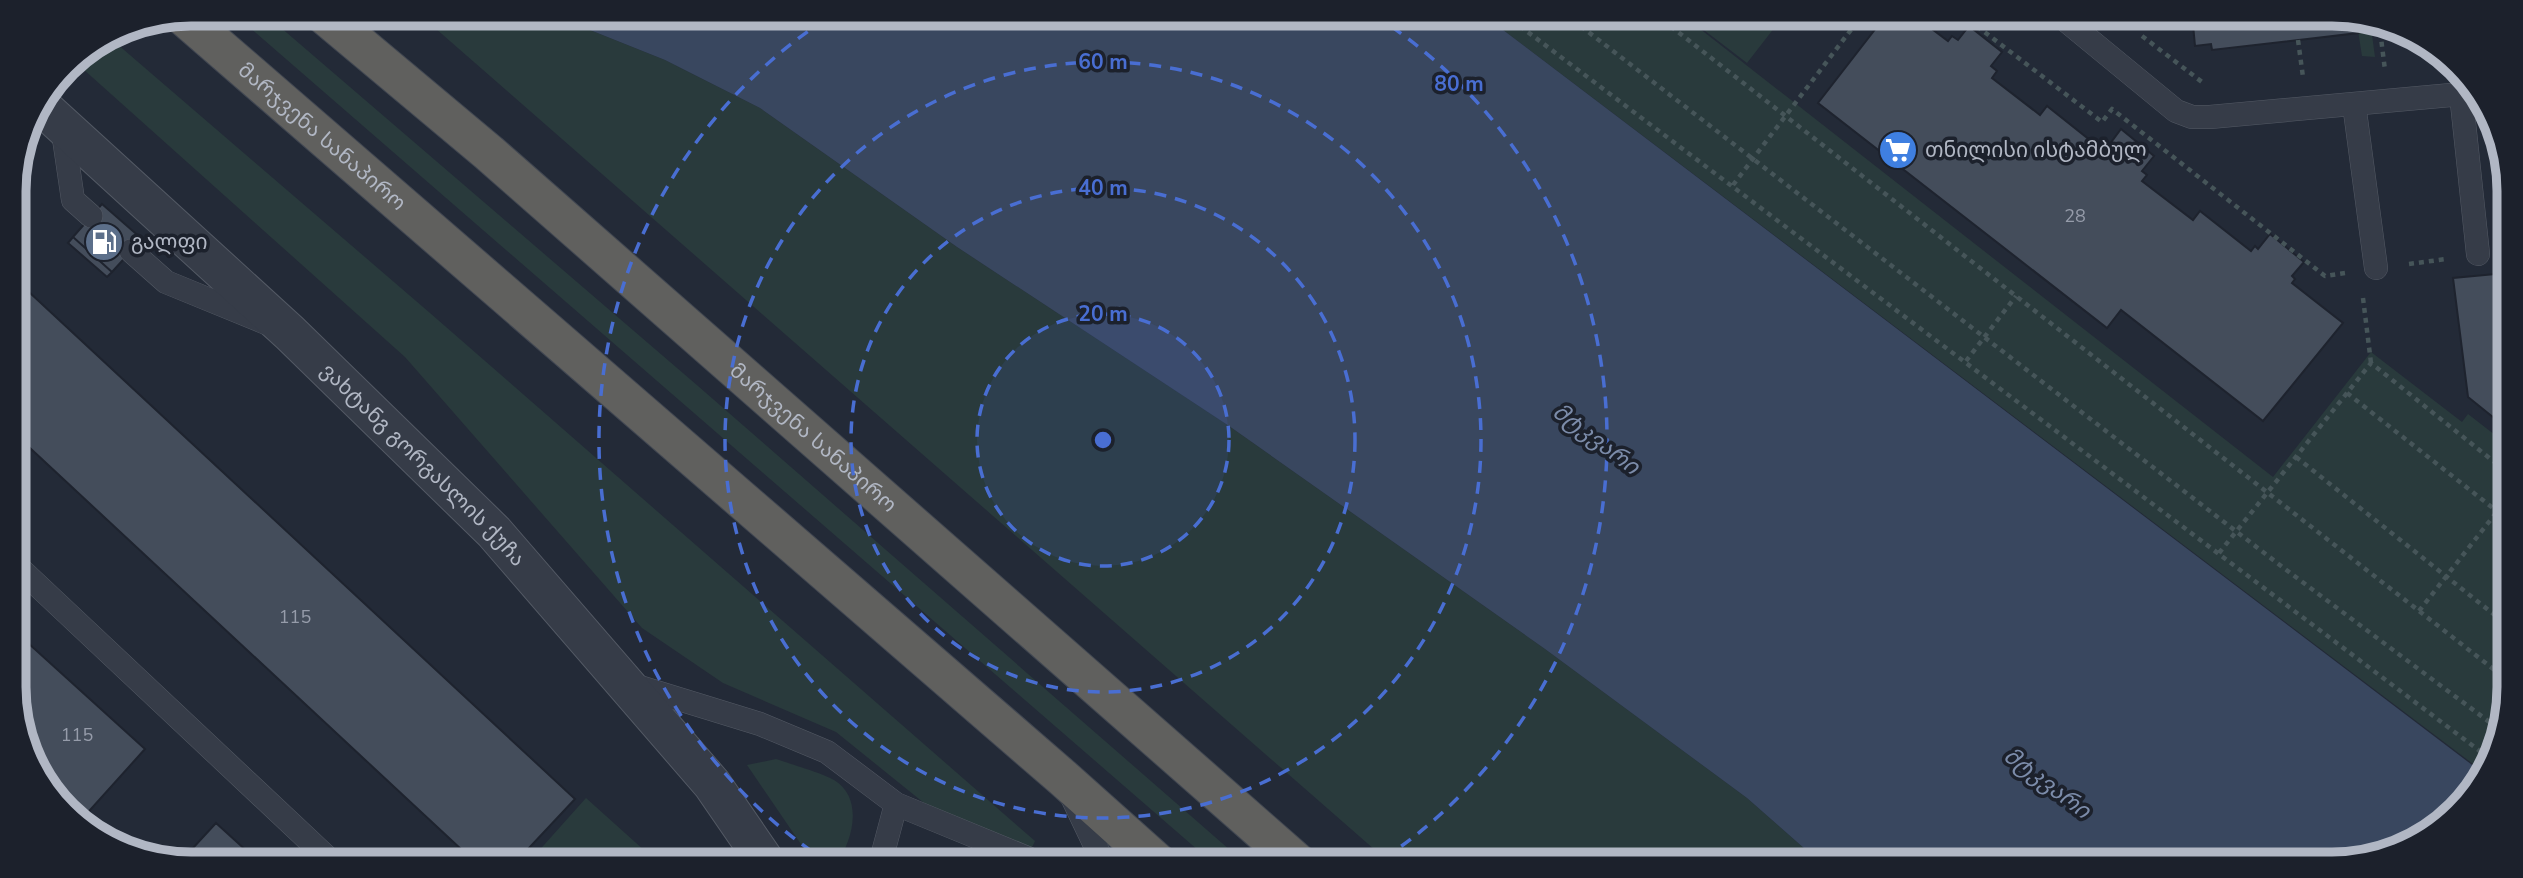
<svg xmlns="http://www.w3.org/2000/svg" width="2523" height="878" viewBox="0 0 2523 878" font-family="'Nunito Sans','Noto Sans Georgian',sans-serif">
  <rect width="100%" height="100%" fill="#232a37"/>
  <path fill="#293a3c" d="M234,14H265L698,386L1246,864H1214Z
    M419,14H565L585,28L665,60L760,108L957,247L1229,426L1545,649L1747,798L1822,864H1391Z
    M1482,14H1681L2273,477L2371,352L2462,422L2468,414L2504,442L2500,743L2481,770Z
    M1683,14H1785L1747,63Z
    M2356,18L2370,20L2375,57L2362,56Z
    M109,37L430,313L1035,841L1024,864H965L986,853L836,732L723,683L642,628L405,357L73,60Z
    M776,759C790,764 822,773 834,780C864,798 853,841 836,864H820L809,856L747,765Z
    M586,798L655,860L651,864H527Z"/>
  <path fill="#39475f" d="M565,14H1482L2480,771L2440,827L2343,864H1822L1747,798L1545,649L1229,426L957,247L760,108L665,60L585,28Z"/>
  <path fill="#444d5b" stroke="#1e232e" stroke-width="2" d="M1887,14H1912L1948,41L1952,36L1958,40L1969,26L2002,52L1991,66L1997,71L1992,78L2040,115L2047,106L2100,148L2105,142L2109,145L2121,129L2154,156L2142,171L2147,175L2142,181L2193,220L2200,211L2251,251L2255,246L2258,249L2270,234L2304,262L2292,276L2295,279L2292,283L2343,323L2263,421L2121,310L2107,328L1818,103Z
    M2192,14H2332L2356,18L2358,33L2212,50L2211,44L2195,46Z
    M102,204L142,239L112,272L73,237Z
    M73,237L112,272L107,277L68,243Z
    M2506,273L2504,426L2468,397L2453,278Z
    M15,279L575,799L514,864H477L16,435Z
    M17,633L145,749L82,819L58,803L17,721Z
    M216,823L261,864L180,862Z"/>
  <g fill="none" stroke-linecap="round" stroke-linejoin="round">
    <defs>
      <path id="service" d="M2058,14L2176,111L2192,117H2210L2473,93
        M2461,94L2478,254
        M2354,104L2376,268
        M62,125L73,200L91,216
        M131,251L166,282L266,323
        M17,566L334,864
        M630,684L760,724L827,752L896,804L880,864
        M1072,797L1104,864
        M896,804L1042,864"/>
      <g id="tertiary">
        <path id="s1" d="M39,104L290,333L494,532L712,784L767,864"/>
      </g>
      <g id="trunk">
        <path id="s2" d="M323,14L489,153L1299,864"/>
        <path id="s3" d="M183,16L1063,778L1159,864"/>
      </g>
    </defs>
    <use href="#service" stroke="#545a65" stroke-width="24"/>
    <use href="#tertiary" stroke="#545a65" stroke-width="40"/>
    <use href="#trunk" stroke="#414752" stroke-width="40"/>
    <path stroke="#465559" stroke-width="4.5" stroke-dasharray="5 5" stroke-linecap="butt" d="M1504,14L2489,758
      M1565,14L2285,569L2500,730
      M1655,14L2501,675
      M1961,14L2102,122L2112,109L2325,276L2345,273
      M2379,22L2385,70
      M2142,36L2202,82
      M2298,40L2303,77
      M1733,185L1863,14
      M2409,264L2446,259
      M2363,298L2371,363
      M1966,361L2016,296
      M2347,393L2503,516
      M2296,457L2501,620
      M2219,553L2371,363L2503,469
      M2419,611L2503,504"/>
    <use href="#service" stroke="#363c48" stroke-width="23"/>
    <use href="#tertiary" stroke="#363c48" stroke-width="38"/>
    <use href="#trunk" stroke="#60605e" stroke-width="38"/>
  </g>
  <circle cx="1103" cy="440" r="126" fill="#496ed2" fill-opacity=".12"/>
  <g fill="none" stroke="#496ed2" stroke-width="3.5" stroke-dasharray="12 9">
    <circle cx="1103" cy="440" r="126"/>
    <circle cx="1103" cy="440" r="252"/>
    <circle cx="1103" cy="440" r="378"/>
    <path d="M829 863A504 504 0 0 1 832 15M1374 15A504 504 0 0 1 1377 863"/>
  </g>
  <defs>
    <symbol id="supermarket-disc" viewBox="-11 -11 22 22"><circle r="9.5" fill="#3f7fe0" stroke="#1c212c"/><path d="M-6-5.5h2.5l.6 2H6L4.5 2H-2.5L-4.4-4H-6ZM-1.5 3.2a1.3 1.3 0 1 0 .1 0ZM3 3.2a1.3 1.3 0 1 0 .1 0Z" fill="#fff"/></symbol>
    <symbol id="fuel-disc" viewBox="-11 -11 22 22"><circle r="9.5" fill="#5c6f8a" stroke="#1c212c"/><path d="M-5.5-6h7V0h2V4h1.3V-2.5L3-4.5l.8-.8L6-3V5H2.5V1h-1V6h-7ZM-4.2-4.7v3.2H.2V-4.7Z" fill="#fff"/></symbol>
  </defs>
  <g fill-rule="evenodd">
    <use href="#supermarket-disc" x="1876" y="128" width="44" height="44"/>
    <use href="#fuel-disc" x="82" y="220" width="44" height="44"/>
  </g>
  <g text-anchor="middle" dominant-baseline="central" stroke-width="7" stroke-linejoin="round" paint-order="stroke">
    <g font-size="18" fill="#969caa">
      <text x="2075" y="216">28</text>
      <text x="295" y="617">115</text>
      <text x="77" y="735">115</text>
    </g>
    <g font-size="21" fill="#b1b7c4" stroke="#1c212c">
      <text stroke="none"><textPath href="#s3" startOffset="184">მარჯვენა სანაპირო</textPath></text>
      <text stroke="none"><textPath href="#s2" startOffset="648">მარჯვენა სანაპირო</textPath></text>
      <text stroke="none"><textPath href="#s1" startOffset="527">ვახტანგ გორგასლის ქუჩა</textPath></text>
    </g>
    <g font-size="21" fill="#b1b7c4" stroke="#1c212c" text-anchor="start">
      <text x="1925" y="150">თნილისი ისტამბულ</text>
      <text x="131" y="242">გალფი</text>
    </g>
    <g font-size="23" font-style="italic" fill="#7c8caa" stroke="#1c212c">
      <text transform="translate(1596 439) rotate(37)">მტკვარი</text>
      <text transform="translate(2047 783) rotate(37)">მტკვარი</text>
    </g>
  </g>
  <path d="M0 0H2523V878H0ZM191 26H2332A165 165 0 0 1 2497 191V687A165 165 0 0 1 2332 852H191A165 165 0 0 1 26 687V191A165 165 0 0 1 191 26Z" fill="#1c212c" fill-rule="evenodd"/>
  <path fill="none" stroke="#b1b7c4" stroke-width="9" d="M191 26H2332A165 165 0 0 1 2497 191V687A165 165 0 0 1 2332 852H191A165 165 0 0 1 26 687V191A165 165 0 0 1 191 26Z"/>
  <circle cx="1103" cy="440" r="10" fill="#496ed2" stroke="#1c212c" stroke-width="3.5"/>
  <g font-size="21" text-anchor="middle" font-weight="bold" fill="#496ed2" stroke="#1c212c" stroke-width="7" stroke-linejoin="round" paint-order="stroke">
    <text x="1103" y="69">60 m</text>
    <text x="1459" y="91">80 m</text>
    <text x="1103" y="195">40 m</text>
    <text x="1103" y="321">20 m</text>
  </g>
</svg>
